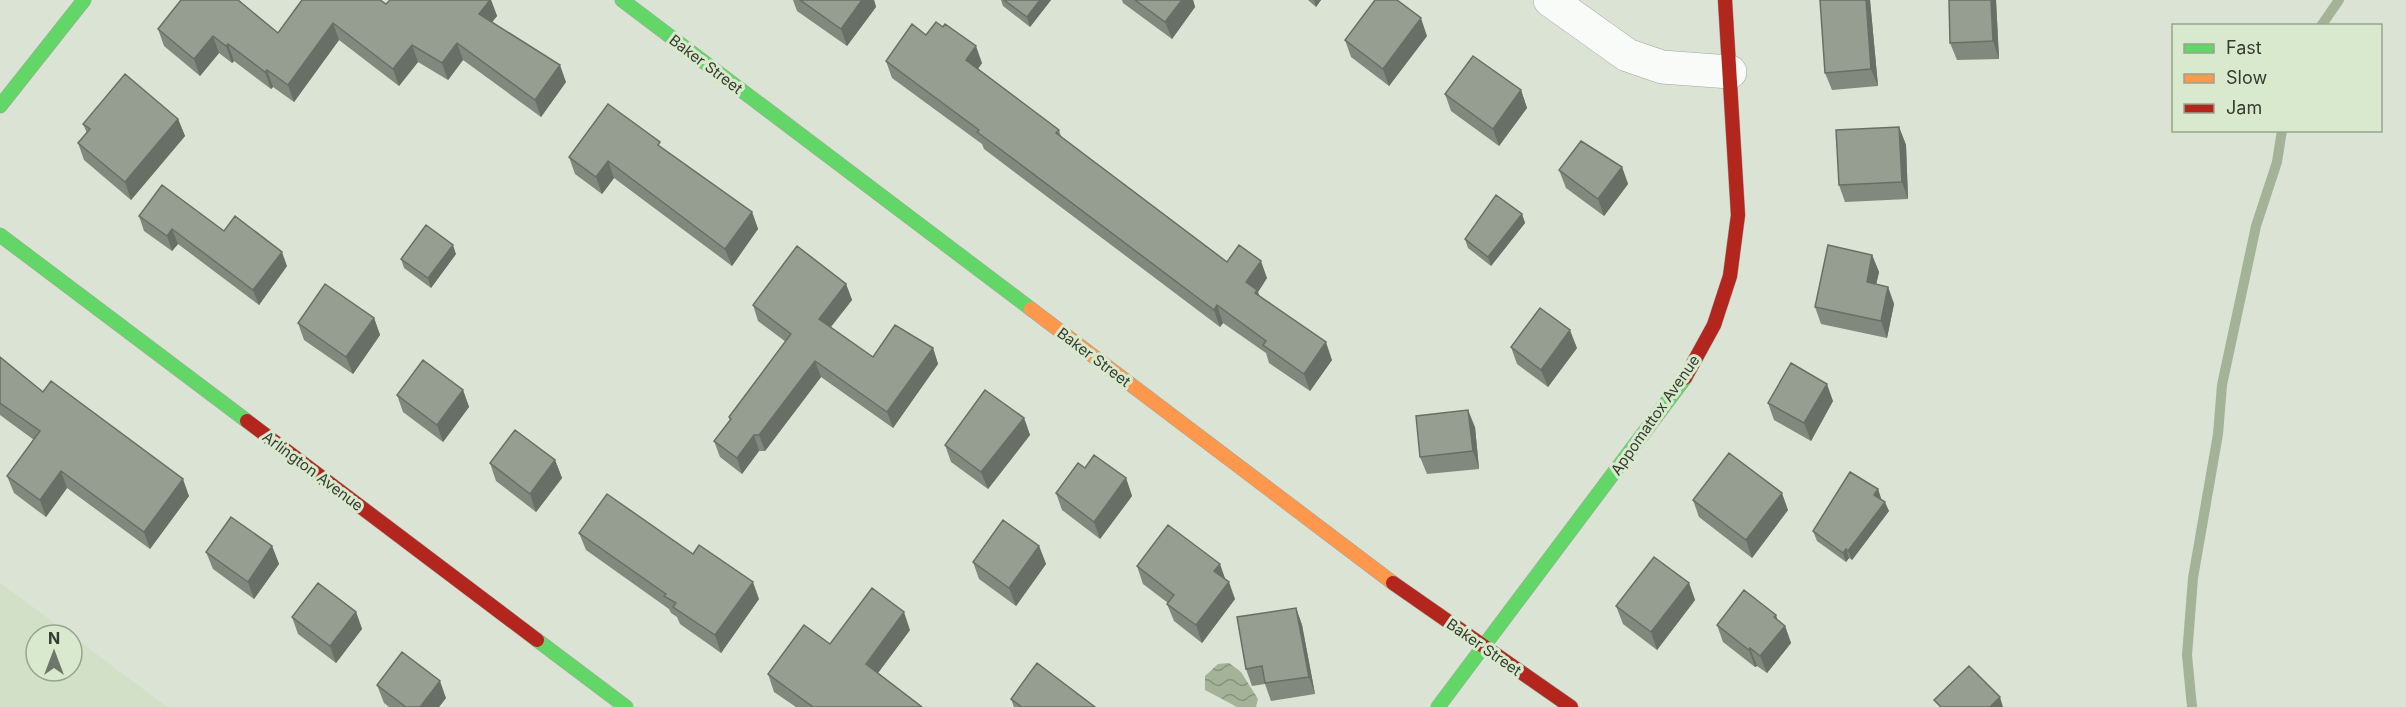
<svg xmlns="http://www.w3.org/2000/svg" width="2406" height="707" viewBox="0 0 2406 707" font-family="Inter,sans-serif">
  <defs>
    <pattern id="water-waves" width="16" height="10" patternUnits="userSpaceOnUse" patternTransform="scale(1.5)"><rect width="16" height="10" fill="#a4b398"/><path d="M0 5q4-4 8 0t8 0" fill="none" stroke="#86937d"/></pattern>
  </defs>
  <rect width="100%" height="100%" fill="#dae3d4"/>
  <path fill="#d2e0c7" d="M0,583L71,635H36V671H72V636L167,707H0Z"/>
  <path fill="url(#water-waves)" d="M1229,663L1241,672L1258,699L1256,707H1237L1205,690V676L1218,664Z"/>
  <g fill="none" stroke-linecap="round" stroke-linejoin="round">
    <path stroke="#a4b398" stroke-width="10" d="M2321,26L2339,0
      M2192,707L2187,655L2193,578L2218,434L2222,385L2256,226L2277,162L2282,130"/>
    <defs>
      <path id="street" d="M1550,0L1627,55L1662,67L1730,72"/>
      <path id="fast" d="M622,0L1031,309
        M0,106L84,0
        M0,235L247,421
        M537,640L626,707
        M1438,707L1685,378"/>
      <path id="slow" d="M1031,309L1393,583"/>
      <path id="jam" d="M1685,378L1714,325L1730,276L1738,215L1725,0
        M247,421L537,640
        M1393,583L1571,707"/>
    </defs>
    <use href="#street" stroke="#a0a69b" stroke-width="34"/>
    <use href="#fast" stroke="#a0a69b" stroke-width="15"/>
    <use href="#slow" stroke="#a0a69b" stroke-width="15"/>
    <use href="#jam" stroke="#a0a69b" stroke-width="15"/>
    <use href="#street" stroke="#f9fbf9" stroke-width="33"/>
    <use href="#fast" stroke="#63d668" stroke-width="14"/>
    <use href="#slow" stroke="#ff974d" stroke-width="14"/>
    <use href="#jam" stroke="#b3261e" stroke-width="14"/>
  </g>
  <path fill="#81887d" d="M390,0H491L497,16L492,22L566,82L541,117L463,60L448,80L418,62L399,86L339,40L294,102L273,87L271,89L234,61L232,63L219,53L200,76L164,46L158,29L278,33L386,4Z
    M793,0H874L876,7L847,46L797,11Z
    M1001,0H1051L1030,27L1003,6Z
    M1122,0H1193L1195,7L1172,39L1123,3Z
    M1308,0H1321L1316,7Z
    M1820,0H1870L1878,86L1832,90L1825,73Z
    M1949,0H1996L1999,59L1957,60L1950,43Z
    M926,35L982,63L978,69L1059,130L1061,136L1227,262L1267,278L1258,292L1259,295L1332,360L1310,391L1269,363L1266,353L1223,323L1220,327L984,149L982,144L892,78L886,61Z
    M1427,36L1389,86L1351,57L1345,40Z
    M1521,90L1527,108L1499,146L1451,111L1445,94Z
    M178,119L185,136L131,200L84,160L78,143L87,133L83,124Z
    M1899,127L1906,145L1908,199L1845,202L1839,185Z
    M661,148L752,212L758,229L732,266L614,178L602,194L575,174L569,157Z
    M1622,167L1628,184L1604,216L1566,188L1559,170Z
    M1522,214L1525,223L1491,266L1468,248L1465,239Z
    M139,216L224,231L287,266L259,305L178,244L172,251L144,231Z
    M456,254L431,288L404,268L401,259Z
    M1872,255L1879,272L1876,284L1888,287L1894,304L1887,338L1821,324L1815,307Z
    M846,284L852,300L831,327L873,357L933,348L938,364L893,428L821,377L765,451H759L742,474L720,457L714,441L730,421L729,417L786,342L758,321L753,305Z
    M374,318L380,335L353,374L304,340L298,323Z
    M1511,347L1577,348L1548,387L1517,364Z
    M0,357L43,392L189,496L150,549L67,488L46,517L14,493L7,476L34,440L0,415Z
    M463,390L469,407L443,442L403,412L397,395Z
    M1833,401L1811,441L1774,420L1768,403Z
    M1024,418L1030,435L988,489L951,462L945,445Z
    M1475,427L1479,469L1427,474L1420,457Z
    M555,460L562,478L536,512L496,481L490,463Z
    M1085,468L1126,478L1132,496L1100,539L1062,510L1056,493Z
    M1878,489L1881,499L1889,511L1852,560L1849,558L1846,562L1817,541L1813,531Z
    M1693,500L1788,510L1752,558L1699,517Z
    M579,533L693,554L759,599L721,653L680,624L677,617L671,613L669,609L586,550Z
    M272,546L279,564L254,599L213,569L206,552Z
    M1039,546L1046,564L1016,606L979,579L973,562Z
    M1137,566L1226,580L1235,599L1202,643L1174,621L1167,604L1168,603L1143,584Z
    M1689,583L1695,600L1657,650L1623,624L1616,606Z
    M1296,608L1302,625L1315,694L1271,701L1265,684L1252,686L1246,669Z
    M356,612L362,629L336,663L298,634L292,617Z
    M1778,620L1785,626L1791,643L1767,673L1757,666L1755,667L1723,642L1717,625Z
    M910,630L878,673L922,707H796L774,692L768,674L830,644Z
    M377,685L446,698L439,707H389L384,703Z
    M1011,699L1095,707H1014Z"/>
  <path fill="#696f66" d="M490,0H491L497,16L485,31L479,14Z
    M862,0H874L876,7L847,46L841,29Z
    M1040,0H1051L1030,27L1027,17Z
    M1182,0H1193L1195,7L1172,39L1165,22Z
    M1314,0H1321L1316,7Z
    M1866,0H1870L1878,86L1871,69Z
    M1991,0H1996L1999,59L1993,41Z
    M1421,18L1427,36L1389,86L1383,69Z
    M333,23L339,40L294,102L288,85Z
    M213,36L219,53L200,76L194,59Z
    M457,43L463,60L448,80L442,63Z
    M228,44L234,61L232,63L226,46Z
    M412,45L418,62L399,86L393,69Z
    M976,46L982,63L972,77L966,60Z
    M560,65L566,82L541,117L535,100Z
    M267,70L273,87L271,89L265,72Z
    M1521,90L1527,108L1499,146L1493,129Z
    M178,119L185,136L131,200L125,182Z
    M1899,127L1906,145L1908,199L1902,182Z
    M608,161L614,178L602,194L596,177Z
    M1622,167L1628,184L1604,216L1598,199Z
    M752,212L758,229L732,266L725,249Z
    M1522,214L1525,223L1491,266L1488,257Z
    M172,229L178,244L172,251L167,236Z
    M453,245L456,254L431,288L428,278Z
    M282,252L287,266L259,305L253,290Z
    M1872,255L1879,272L1873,299L1867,282Z
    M1261,261L1267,278L1258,292L1263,308L1246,282Z
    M846,284L852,300L825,334L819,319Z
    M1888,287L1894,304L1887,338L1881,321Z
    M1217,305L1223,323L1220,327L1214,310Z
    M374,318L380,335L353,374L346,357Z
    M1570,330L1577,348L1548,387L1541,370Z
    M1326,342L1332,360L1310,391L1304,374Z
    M933,348L938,364L893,428L887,412Z
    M815,361L821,377L765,451L759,435Z
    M1827,384L1833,401L1811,441L1804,423Z
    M463,390L469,407L443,442L437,425Z
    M1468,410L1475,427L1479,469L1473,451Z
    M1024,418L1030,435L988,489L981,472Z
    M754,435L759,451L742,474L737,458Z
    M555,460L562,478L536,512L530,494Z
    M61,471L67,488L46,517L40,500Z
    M1126,478L1132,496L1100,539L1094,522Z
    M183,479L189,496L150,549L144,532Z
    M1878,489L1881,498L1877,504L1874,495Z
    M1782,493L1788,510L1752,558L1746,540Z
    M1885,502L1889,511L1852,560L1848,551Z
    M272,546L279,564L254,599L248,582Z
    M1039,546L1046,564L1016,606L1009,588Z
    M1846,549L1849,558L1846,562L1843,553Z
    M1220,564L1226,581L1214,571Z
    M753,582L759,599L721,653L715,635Z
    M1229,582L1235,599L1202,643L1196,625Z
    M1689,583L1695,600L1657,650L1651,632Z
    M1296,608L1302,625L1315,694L1309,677Z
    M356,612L362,629L336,663L330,646Z
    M904,612L910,630L872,681L866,664Z
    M1776,615L1781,630L1785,626L1791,643L1767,673L1760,656L1774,617Z
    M1750,648L1757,666L1755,667L1749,650Z
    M440,681L446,698L439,707H420Z
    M2000,697L2003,707H1990Z"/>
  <path fill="#969e91" stroke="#696f66" stroke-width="1.5" d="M181,0H238L278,33L302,0H380L386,4L390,0H490L479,14L560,65L535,100L457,43L442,63L412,45L393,69L333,23L288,85L267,70L265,72L228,44L226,46L213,36L194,59L158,29Z
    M800,0H862L841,29Z
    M1004,0H1040L1027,17Z
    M1135,0H1182L1165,22Z
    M1375,0H1397L1421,18L1383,69L1345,40Z
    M1820,0H1866L1871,69L1825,73Z
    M1949,0H1991L1993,41L1950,43Z
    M936,22L943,27L945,24L976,46L966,60L1059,130L1056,133L1227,262L1239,245L1261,261L1246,282L1257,290L1255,293L1326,342L1304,374L1263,345L1266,341L1217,305L1214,310L996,146L977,132L979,130L886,61L912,24L926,35Z
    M1473,56L1521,90L1493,129L1445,94Z
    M125,74L178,119L125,182L78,143L90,129L83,124Z
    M608,104L660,142L658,145L752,212L725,249L608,161L596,177L569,157Z
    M1899,127L1902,182L1839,185L1836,130Z
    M1581,141L1622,167L1598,199L1559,170Z
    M162,185L224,231L235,216L282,252L253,290L172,229L167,236L139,216Z
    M1496,195L1522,214L1488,257L1465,239Z
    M426,225L453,245L428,278L401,259Z
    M1828,245L1872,255L1867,282L1888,287L1881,321L1815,307Z
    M797,246L846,284L819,319L873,357L895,325L933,348L887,412L815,361L759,435H754L737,458L714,441L731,419L729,417L791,334L753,305Z
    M325,284L374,318L346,357L298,323Z
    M1540,308L1570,330L1541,370L1511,347Z
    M0,357L43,392L51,381L183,479L144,532L61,471L40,500L7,476L40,431L0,403Z
    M423,360L463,390L437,425L397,395Z
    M1791,363L1827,384L1804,423L1768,403Z
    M985,390L1024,418L981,472L945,445Z
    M1468,410L1473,451L1420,457L1416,416Z
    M515,430L555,460L530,494L490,463Z
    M1729,453L1782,493L1746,540L1693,500Z
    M1094,455L1126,478L1094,522L1056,493L1078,463L1085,468Z
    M1850,472L1878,489L1874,495L1885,502L1848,551L1846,549L1843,553L1813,531Z
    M607,494L693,554L699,545L753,582L715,635L673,607L676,603L664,596L666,594L579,533Z
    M231,517L272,546L248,582L206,552Z
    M1003,520L1039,546L1009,588L973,562Z
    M1168,525L1220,564L1214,571L1229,582L1196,625L1167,604L1174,595L1137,566Z
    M1654,557L1689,583L1651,632L1616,606Z
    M318,583L356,612L330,646L292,617Z
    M872,588L904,612L866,664L922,707H813L768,674L804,625L830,644Z
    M1744,590L1776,615L1774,617L1785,626L1760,656L1750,648L1749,650L1717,625Z
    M1296,608L1309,677L1265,683L1262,666L1246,669L1237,617Z
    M402,652L440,681L420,707H406L377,685Z
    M1037,663L1095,707H1022L1011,699Z
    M1969,666L2000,697L1990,707H1941L1934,700Z"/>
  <g text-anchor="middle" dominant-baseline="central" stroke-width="6" stroke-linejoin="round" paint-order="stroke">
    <g font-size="15" fill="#363c31" stroke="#d9e9ce">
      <text transform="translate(706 64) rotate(37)">Baker Street</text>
      <text transform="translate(1094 357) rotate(37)">Baker Street</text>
      <text transform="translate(1655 415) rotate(-55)">Appomattox Avenue</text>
      <text transform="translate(313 471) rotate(37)">Arlington Avenue</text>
      <text transform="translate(1484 647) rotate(35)">Baker Street</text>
    </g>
  </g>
  <rect x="2172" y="24" width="210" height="108" fill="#d9e9ce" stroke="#98a48f" stroke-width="1.5"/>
  <rect x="2184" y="44" width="30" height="9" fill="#63d668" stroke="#98a48f" stroke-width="1.5"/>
  <text x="2226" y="54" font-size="18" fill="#363c31">Fast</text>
  <rect x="2184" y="74" width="30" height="9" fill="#ff974d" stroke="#98a48f" stroke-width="1.5"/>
  <text x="2226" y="84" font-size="18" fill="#363c31">Slow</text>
  <rect x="2184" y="104" width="30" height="9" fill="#b3261e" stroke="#98a48f" stroke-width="1.5"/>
  <text x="2226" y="114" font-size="18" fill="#363c31">Jam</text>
  <g transform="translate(54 653)"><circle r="28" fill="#d9e9ce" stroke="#98a48f" stroke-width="1.5"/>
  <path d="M0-4.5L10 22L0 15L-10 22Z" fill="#6f766a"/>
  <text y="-9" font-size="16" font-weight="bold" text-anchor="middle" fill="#363c31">N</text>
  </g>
</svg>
